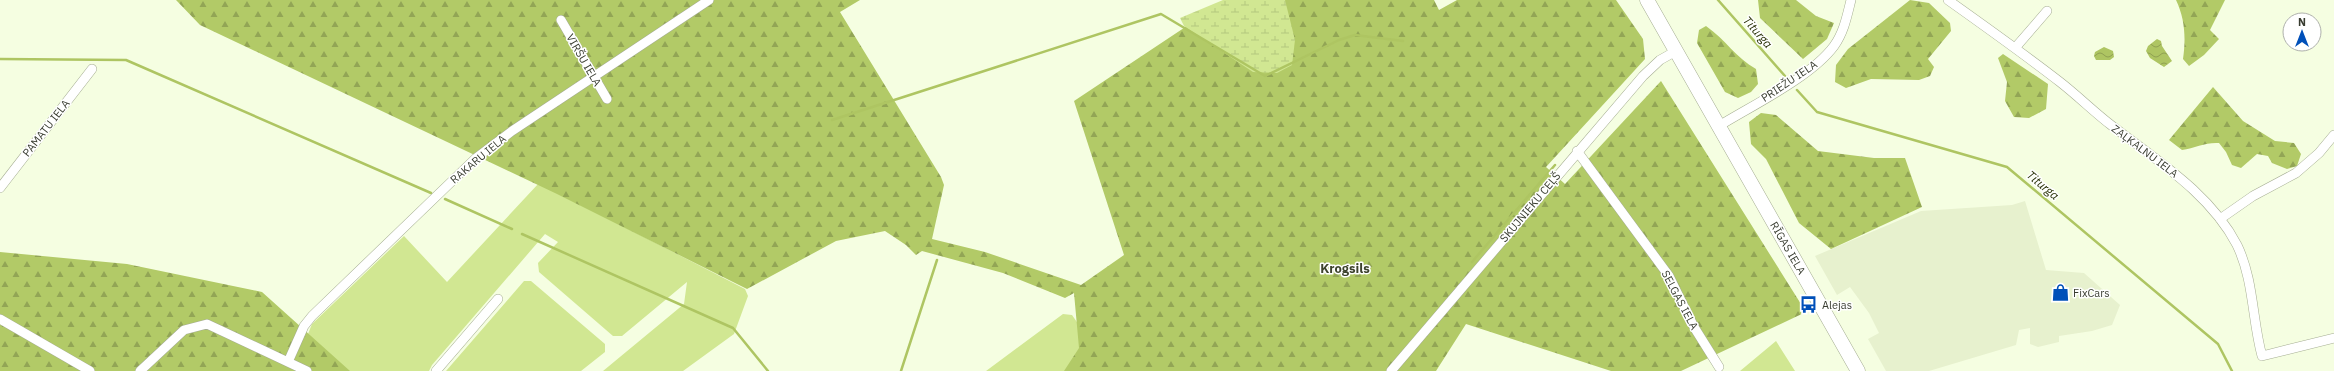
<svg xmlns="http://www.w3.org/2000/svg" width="2334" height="371" viewBox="0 0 2334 371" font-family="'IBM Plex Sans',sans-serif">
  <defs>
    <pattern id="forest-firs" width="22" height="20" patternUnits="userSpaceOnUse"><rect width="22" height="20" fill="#b2ca67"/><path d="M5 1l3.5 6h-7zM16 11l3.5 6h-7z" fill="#92a555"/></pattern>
    <pattern id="wetland-marsh" width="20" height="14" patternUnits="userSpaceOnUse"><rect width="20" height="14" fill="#d1e792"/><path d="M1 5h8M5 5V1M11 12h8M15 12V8" fill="none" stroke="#b4c77e"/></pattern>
    <pattern id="water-waves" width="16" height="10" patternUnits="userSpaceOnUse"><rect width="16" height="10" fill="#aec562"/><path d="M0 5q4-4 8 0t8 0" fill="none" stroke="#8fa151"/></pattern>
  </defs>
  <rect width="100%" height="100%" fill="#f5fee1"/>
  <path fill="#e7f1ce" d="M2025,201L2046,270L2084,273L2120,305L2112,325L2092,331L2059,336V342L2038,347L2030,344V328L2019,330L2016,345L1929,371H1886L1868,339L1879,333L1869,313L1850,287L1837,295L1815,256L1921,211L2012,205Z"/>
  <path fill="#d1e792" d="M539,183L745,289L748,296L734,334L683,371H603L684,304L687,282L622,336H613L539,272L538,263L558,242L545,234L432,365L429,371H321L300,354L312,324L404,236L447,282Z
    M524,281H531L605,344V352L581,371H446Z
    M1063,314L1072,315L1111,371H986Z
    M1776,341L1795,371H1740Z"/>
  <path fill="url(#forest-firs)" d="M176,0H860L840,12L941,177L944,185L932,239L985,252L1081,285L1124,255L1074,101L1226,0H1434L1439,10L1457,0H1616L1643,39L1645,59L1546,167L1565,184L1661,81L1806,312L1681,371H1611L1466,324L1436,371H1064L1079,348L1074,293L1065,298L1003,273L922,251L916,255L906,245L885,231L836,241L747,289L557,194L200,25Z
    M1758,0H1796L1816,16L1834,23L1827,39L1803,59L1760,18Z
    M1910,0L1929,3L1950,23L1951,31L1928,59L1934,67L1930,76L1919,80L1871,79L1846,88L1835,82L1836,65L1848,49Z
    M2176,0H2225L2210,30L2219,39L2204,55L2189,66L2183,59C2186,38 2185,19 2176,0Z
    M1706,26C1726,40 1736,58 1756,69L1758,84L1751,92L1738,98L1725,92L1697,43L1699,30Z
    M2003,54L2048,84L2046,109L2029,118L2014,117L2005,101L2007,82L1998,58Z
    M2213,87L2243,121L2275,141L2294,143L2301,154L2297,166L2287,169L2272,163L2268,156L2257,154L2241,168L2232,165L2226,152L2219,143C2206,142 2195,148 2182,150L2169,140Z
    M1761,113L1776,115L1818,151L1874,158H1905L1922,207L1831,249L1799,223L1766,159L1751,144L1749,122Z
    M0,252L127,264L262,292L350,371H0Z"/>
  <path fill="url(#wetland-marsh)" d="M1223,0H1285L1295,40L1292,65L1277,73L1253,72L1184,26L1180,18Z"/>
  <path fill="url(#water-waves)" d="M2157,39L2161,41L2162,46L2172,61L2164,67L2150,58L2146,51L2148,46Z
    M2104,47L2113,51L2114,57L2110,60H2096L2094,56L2095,52Z"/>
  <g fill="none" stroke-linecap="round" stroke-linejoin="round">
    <path stroke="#aec562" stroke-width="2.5" d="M1718,0L1785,76
      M0,59L126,60L431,193
      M1797,90L1817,112L2007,167L2218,344L2232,371
      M832,120L1161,14L1265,76L1339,40L1355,35L1403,41
      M445,199L512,229
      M522,234L733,328L768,371
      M1472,262L1555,165
      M901,371L937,260"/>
    <defs>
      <path id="street" d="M1948,0C1986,27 2024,54 2060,82C2078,96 2094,112 2111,125C2156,160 2210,193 2237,245C2254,280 2252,320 2262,356L2334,338
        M561,20L607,99
        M2015,48L2047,11
        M1719,126C1753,105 1811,77 1834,46C1844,32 1847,16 1851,0
        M1577,151L1669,276L1694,327L1719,367
        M0,188L92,69
        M2220,219L2253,196L2296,173L2319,153L2334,135
        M0,319L90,371
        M288,362L304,326L312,316L476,158L512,131L709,0
        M140,371L184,330L207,324L307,371
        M436,371L498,299
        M1391,371L1643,76L1660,60L1676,51"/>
      <path id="primary" d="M1647,0L1858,371"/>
    </defs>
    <use href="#street" stroke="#a5ad92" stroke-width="10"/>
    <use href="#primary" stroke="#a5ad92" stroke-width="15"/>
    <use href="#street" stroke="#fff" stroke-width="9"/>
    <use href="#primary" stroke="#fff" stroke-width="14"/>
  </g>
  <defs>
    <symbol id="shop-bare" viewBox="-9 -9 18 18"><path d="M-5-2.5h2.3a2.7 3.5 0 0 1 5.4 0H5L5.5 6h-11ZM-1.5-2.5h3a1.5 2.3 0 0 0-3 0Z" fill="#0050b9" stroke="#fff" stroke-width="2.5" paint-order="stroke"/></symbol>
    <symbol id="bus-bare" viewBox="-9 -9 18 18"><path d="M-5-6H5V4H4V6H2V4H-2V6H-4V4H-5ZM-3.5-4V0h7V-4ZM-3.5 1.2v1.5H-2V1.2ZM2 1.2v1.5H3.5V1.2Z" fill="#0050b9" stroke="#fff" stroke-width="2.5" paint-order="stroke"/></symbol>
  </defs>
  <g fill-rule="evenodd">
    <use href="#shop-bare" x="2048" y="280" width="25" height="25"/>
    <use href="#bus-bare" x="1796" y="292" width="25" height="25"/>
  </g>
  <g text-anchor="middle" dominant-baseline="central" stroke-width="3" stroke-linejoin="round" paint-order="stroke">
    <g font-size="11" fill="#383c30" stroke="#fff">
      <text transform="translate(584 60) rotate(60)">VIRŠU IELA</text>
      <text transform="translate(1789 81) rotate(-34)">PRIEŽU IELA</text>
      <text transform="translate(46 128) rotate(-52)">PAMATU IELA</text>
      <text transform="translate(2145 151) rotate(37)">ZAĻKALNU IELA</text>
      <text transform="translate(478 159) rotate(-40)">RAKARU IELA</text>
      <text transform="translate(1530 207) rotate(-50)">SKUJNIEKU CEĻŠ</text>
      <text transform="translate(1788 248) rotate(60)">RĪGAS IELA</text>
      <text transform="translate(1680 300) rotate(62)">SELGAS IELA</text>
    </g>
    <g font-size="11" fill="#383c30" stroke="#fff" text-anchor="start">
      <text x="2073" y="293">FixCars</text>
      <text x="1822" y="305">Alejas</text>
    </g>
    <g font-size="12" font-style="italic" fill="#293207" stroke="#fff">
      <text transform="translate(1758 32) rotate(49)">Titurga</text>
      <text transform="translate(2043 185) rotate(40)">Titurga</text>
    </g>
    <g font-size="13" font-weight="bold" fill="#3d432c" stroke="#fff">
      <text x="1345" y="268">Krogsils</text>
    </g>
  </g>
  <g transform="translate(2302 32)"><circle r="19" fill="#ffffff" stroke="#afb1ac"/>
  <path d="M0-3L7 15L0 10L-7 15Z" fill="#0050b9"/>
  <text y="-6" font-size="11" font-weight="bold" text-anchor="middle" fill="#383c30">N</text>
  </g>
</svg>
